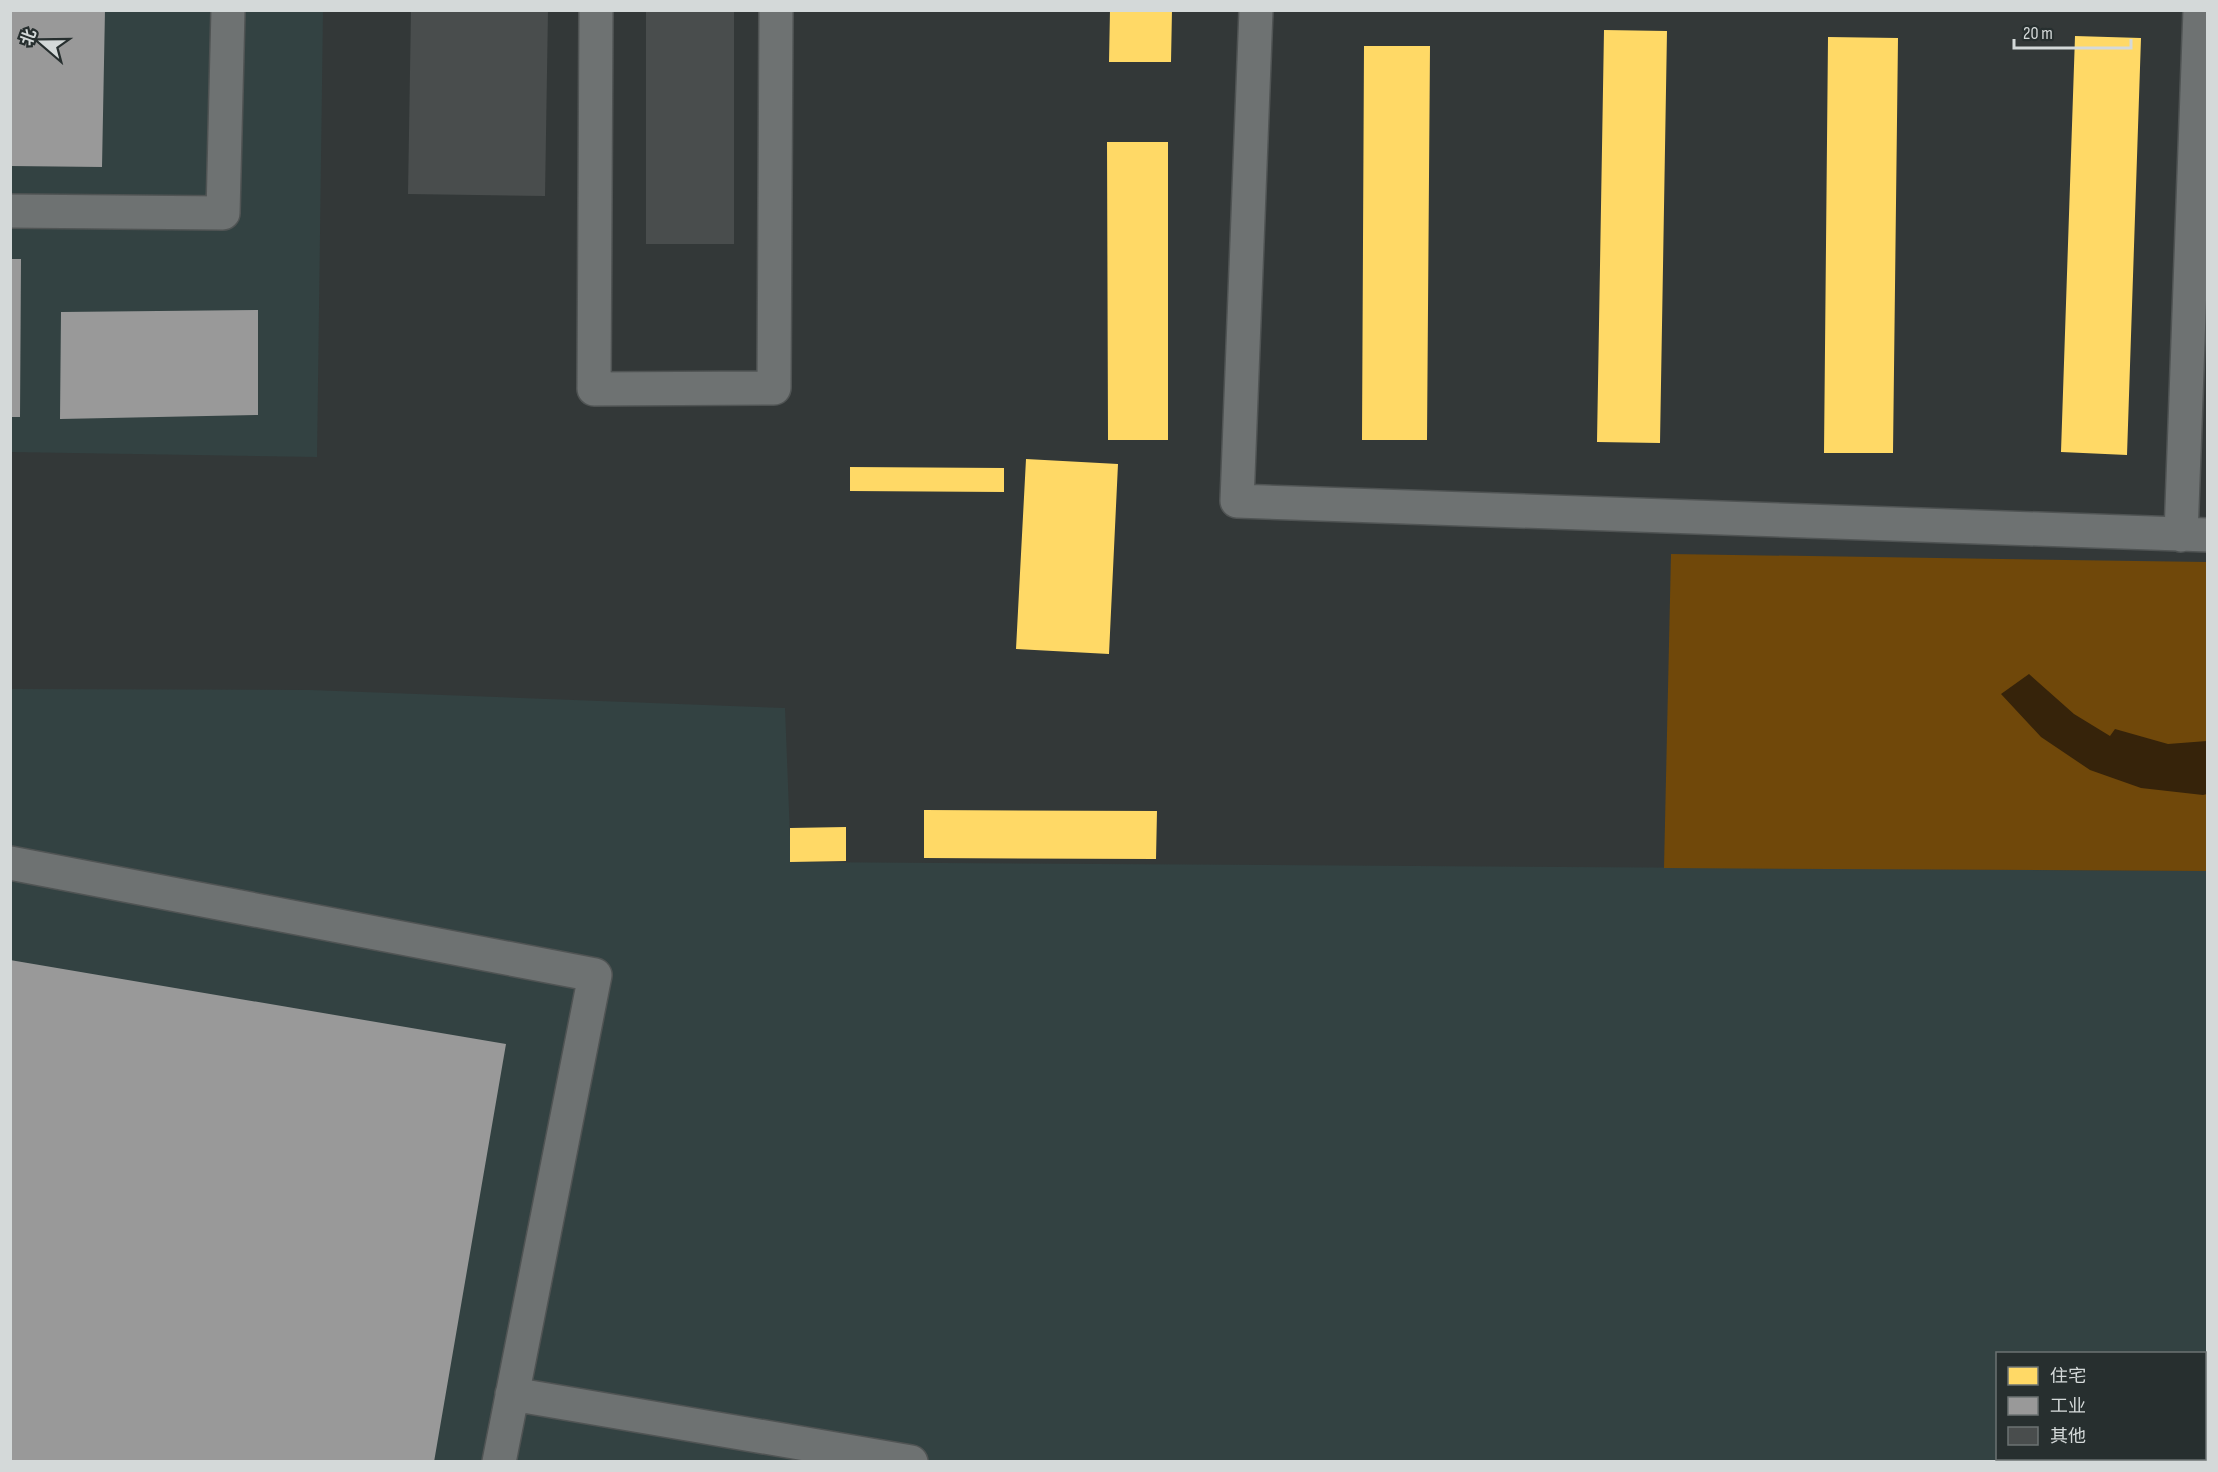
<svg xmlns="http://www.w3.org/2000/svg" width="2218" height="1472" viewBox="0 0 2218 1472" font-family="'Sofia Sans Condensed','Noto Sans SC',sans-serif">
  <rect width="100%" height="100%" fill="#333838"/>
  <path fill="#334242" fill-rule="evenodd" d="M11,11H323L317,457L11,452Z
    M11,689L310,690L785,708L791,862L2207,871V1461L11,1462ZM1998,1354H2204V1458H1998Z"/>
  <path fill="#70480a" d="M1671,554L2207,562V871L1664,868Z"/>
  <path fill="#36230a" d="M2029,674L2074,714L2110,736L2115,729L2168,744L2207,741V794L2203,795L2141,788L2090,770L2041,737L2001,694Z"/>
  <path fill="#ffd966" d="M1110,10H1172L1171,62H1109Z
    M1604,30L1667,31L1660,443L1597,442Z
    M2075,36L2141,38L2127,455L2061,452Z
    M1828,37L1898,38L1893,453H1824Z
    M1364,46H1430L1427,440H1362Z
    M1107,142H1168V440H1108Z
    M1026,459L1118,464L1109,654L1016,649Z
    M850,467L1004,468V492L850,491Z
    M924,810L1157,811L1156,859L924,858Z
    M846,827V861L790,862V828Z"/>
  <path fill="#999" d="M10,10H105L102,167L10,166Z
    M10,259H21L20,417H10Z
    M258,310V415L60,419L61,312Z
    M10,960L506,1044L434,1462H10Z"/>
  <path fill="#494d4d" d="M411,10H548L545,196L408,194Z
    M646,10H734V244H646Z"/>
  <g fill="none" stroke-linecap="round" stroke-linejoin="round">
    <defs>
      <path id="minor" d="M596,10L594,389L774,388L776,10
        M1256,10L1237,501L2208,535
        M10,211L223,213L228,10
        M2181,535L2200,10
        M10,863L595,975L499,1462
        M512,1394L911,1462"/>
    </defs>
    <use href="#minor" stroke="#505454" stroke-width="36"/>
    <use href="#minor" stroke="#6e7272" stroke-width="33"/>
  </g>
  <rect width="2218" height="1472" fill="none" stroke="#d4d9d9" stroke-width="24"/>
  <rect x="1996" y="1352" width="210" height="108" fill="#272f2f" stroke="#6c7373" stroke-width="1.5"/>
  <rect x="2008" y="1367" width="30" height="18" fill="#ffd966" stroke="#6c7373" stroke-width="1.5"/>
  <text x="2050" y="1382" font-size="18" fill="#d4d9d9">住宅</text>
  <rect x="2008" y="1397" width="30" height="18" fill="#999999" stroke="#6c7373" stroke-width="1.5"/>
  <text x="2050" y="1412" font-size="18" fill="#d4d9d9">工业</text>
  <rect x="2008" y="1427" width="30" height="18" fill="#494d4d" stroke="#6c7373" stroke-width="1.5"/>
  <text x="2050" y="1442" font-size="18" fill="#d4d9d9">其他</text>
  <g transform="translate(42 42) rotate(290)" stroke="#272f2f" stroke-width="4.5" paint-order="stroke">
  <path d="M0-4.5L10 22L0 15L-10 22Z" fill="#d4d9d9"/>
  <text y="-9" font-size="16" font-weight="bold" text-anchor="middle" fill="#d4d9d9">北</text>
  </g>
  <path d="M2014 39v9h117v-9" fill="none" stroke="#d4d9d9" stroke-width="3"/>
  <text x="2023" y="39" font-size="18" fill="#d4d9d9" stroke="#272f2f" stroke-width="4.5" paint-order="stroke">20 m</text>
</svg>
